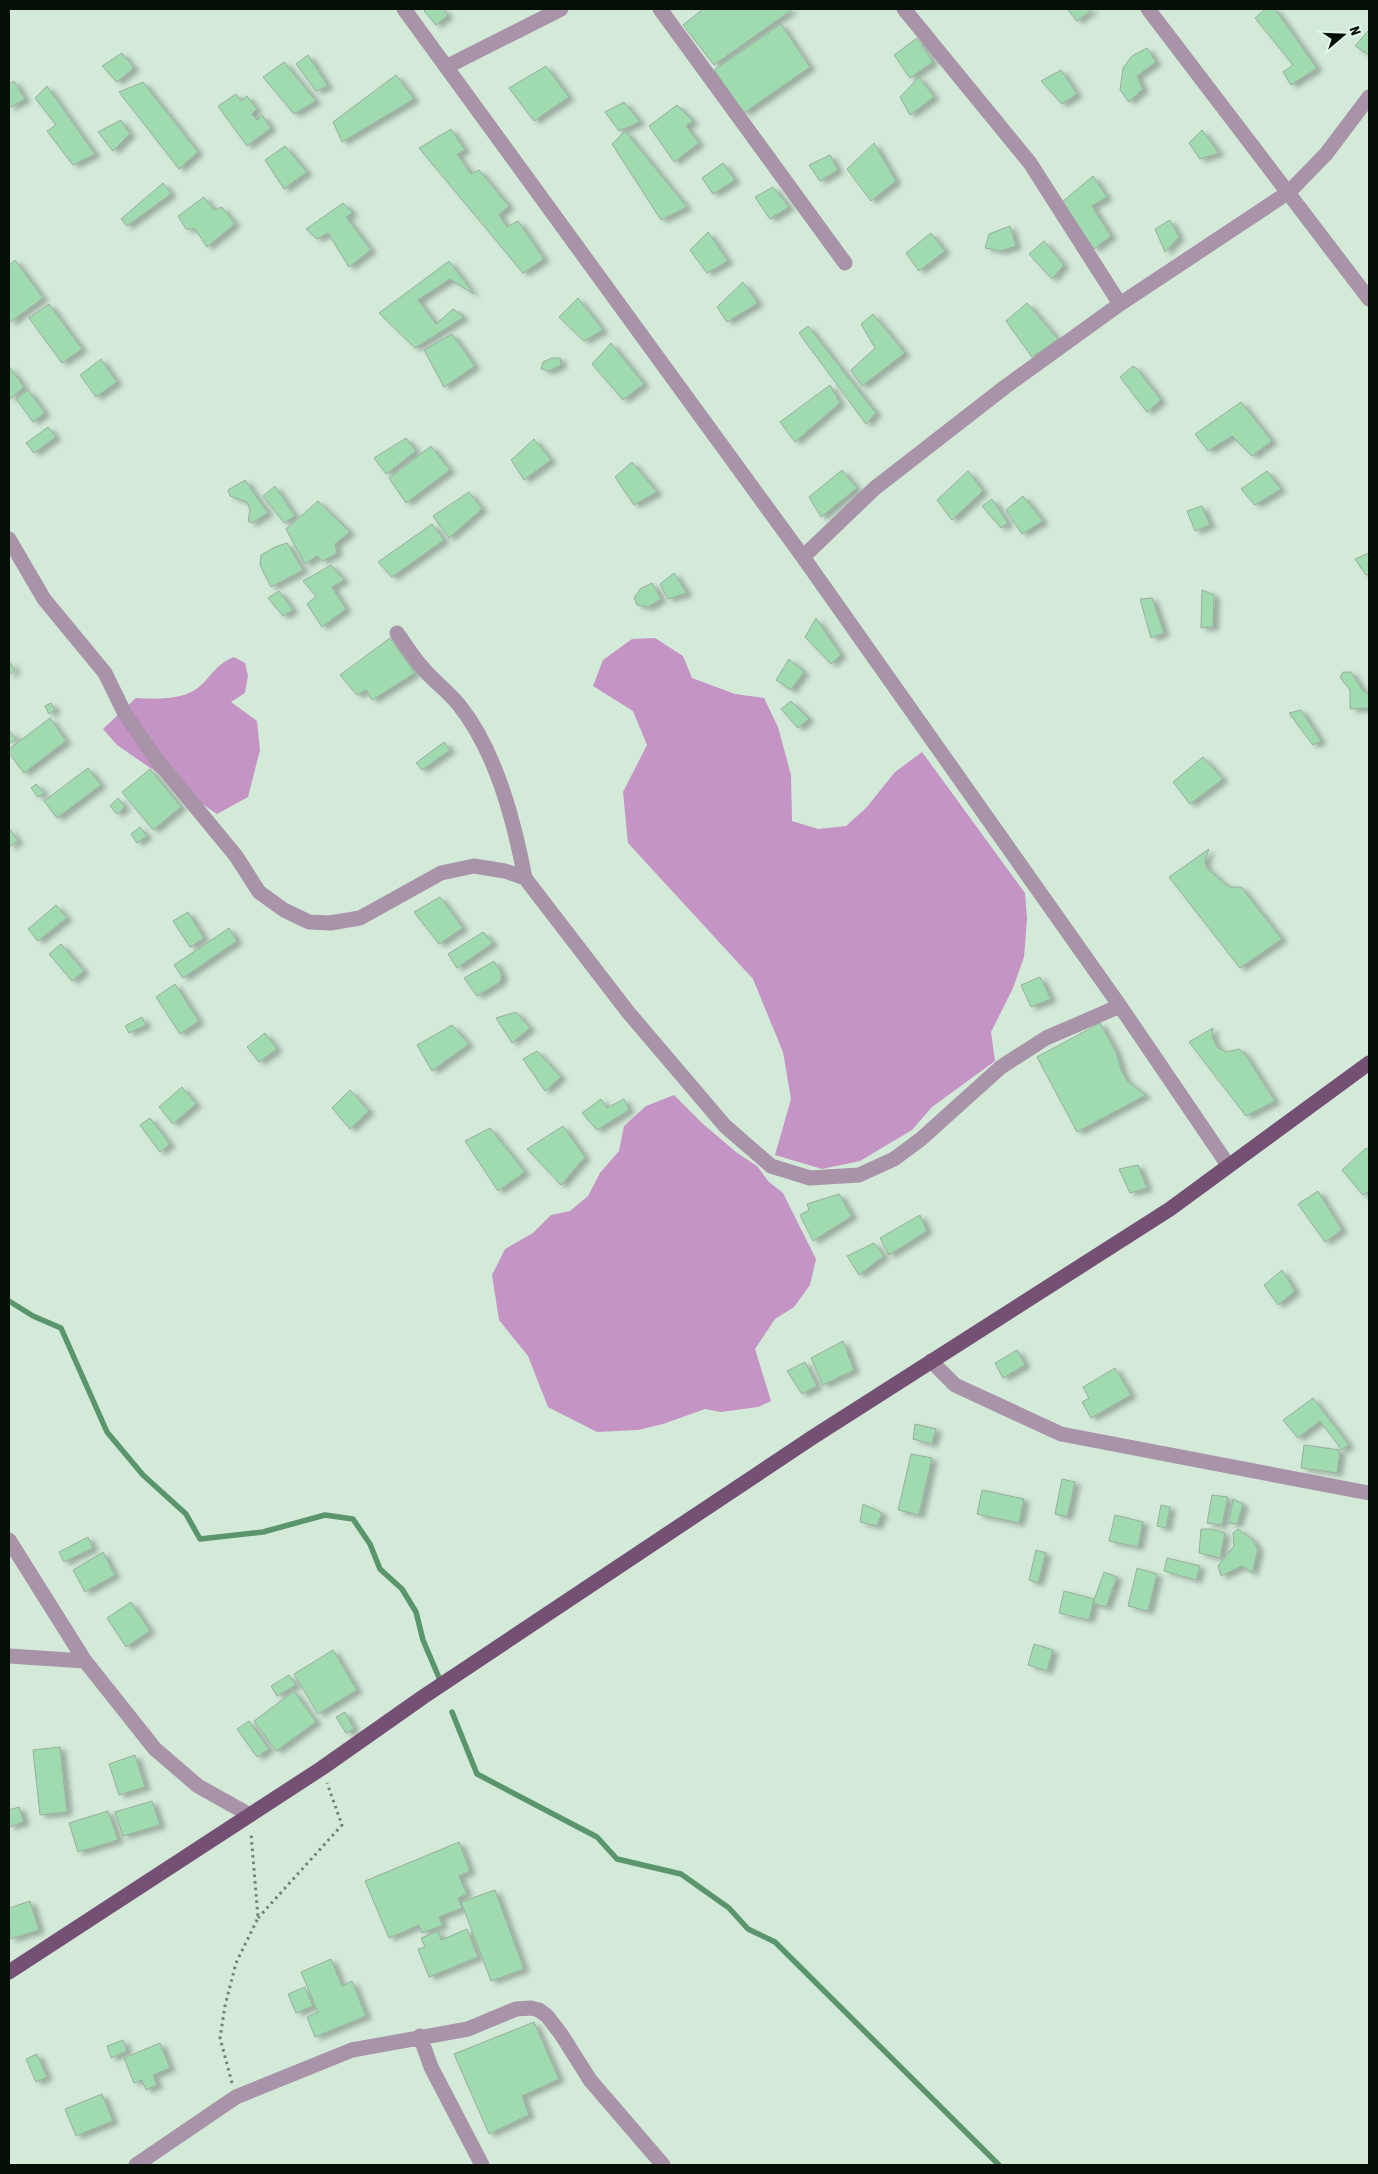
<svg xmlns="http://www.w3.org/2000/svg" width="1378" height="2174" viewBox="0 0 1378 2174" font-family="'Asap Condensed',sans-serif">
  <defs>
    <filter id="shadow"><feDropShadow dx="5.5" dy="3" stdDeviation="2.5" flood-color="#0004"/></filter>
  </defs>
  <rect width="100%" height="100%" fill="#d3ead9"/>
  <path fill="#c494c4" d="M655,638L683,656L692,678L735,694L764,698L778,727L791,775L792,821L818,829L846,826L866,808L895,772L922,752L1025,893L1027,919L1024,957L1013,988L991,1032L995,1061L932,1107L912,1130L860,1161L822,1169L775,1155L791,1099L783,1052L753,979L628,843L623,792L647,745L633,711L593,686L603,660L632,639Z
    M234,657L245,663L248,676L245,693L231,702L257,721L260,750L248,797L217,814L117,745L103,729L136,698C153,699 178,700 193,691C209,682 213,665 234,657Z
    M674,1095L702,1123L736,1152L757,1166L769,1182L783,1193L816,1259L810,1285L794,1307L775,1319L755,1349L771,1401L758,1407L721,1412L705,1409L663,1424L638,1430L597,1432L548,1407L528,1356L499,1320L492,1275L505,1249L533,1233L551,1215L570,1211L588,1196L600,1173L619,1151L624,1126L646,1106Z"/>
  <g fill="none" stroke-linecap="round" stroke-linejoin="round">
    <path stroke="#5b956c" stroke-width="5.5" d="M9,1301L33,1316L61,1328L107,1432L143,1475L186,1514L200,1539L263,1532L325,1515L353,1519L370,1544L380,1569L402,1589L416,1612L423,1640L440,1680
      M452,1712L477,1774L597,1837L617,1859L681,1874L729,1908L748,1929L775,1942L999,2165"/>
  </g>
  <path fill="#9fdbaf" stroke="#98ae9d" filter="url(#shadow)" d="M426,9H443L448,15L436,25L424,11Z
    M703,9H793L714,65L683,25Z
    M1067,9H1093L1077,21Z
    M1265,9H1275L1317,68L1291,85L1283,72L1293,65L1255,18Z
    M781,24L810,67L744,113L714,70Z
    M1369,30V55L1355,46Z
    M917,38L933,62L910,78L894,55Z
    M1147,48L1156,62L1137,76L1143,89L1129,102L1120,90L1123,68L1132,56Z
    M122,53L134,68L117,82L102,66Z
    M308,55L328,86L316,91L296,64Z
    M284,62L316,101L294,114L263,77Z
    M546,66L569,97L534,121L509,88Z
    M1061,70L1077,94L1062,104L1041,81Z
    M396,75L414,99L342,142L333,122Z
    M919,77L934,97L910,115L900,97Z
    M14,81L25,99L9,108V84Z
    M143,82L198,152L179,169L119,92Z
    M47,86L95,154L73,165L47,131L56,125L35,98Z
    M236,94L241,101L247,96L257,109L252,114L257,120L262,115L271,128L247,146L218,106Z
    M624,102L640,122L619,131L605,112Z
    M677,105L693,121L686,126L699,143L674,162L649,126Z
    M121,120L130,134L113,151L98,132Z
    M451,129L465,150L457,154L471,174L479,170L509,206L499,215L507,227L518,221L544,259L523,273L419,148Z
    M1202,130L1219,153L1200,159L1189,143Z
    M625,131L687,207L661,220L612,144Z
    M874,143L896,181L871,201L847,169Z
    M285,146L307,172L284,189L265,160Z
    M830,155L838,170L820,181L809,165Z
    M723,163L735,180L713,194L702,178Z
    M1093,176L1107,197L1092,206L1111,236L1094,249L1062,202Z
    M163,183L171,194L127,226L121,219Z
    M773,187L789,207L770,219L755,197Z
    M204,197L214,210L222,207L235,224L207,247L195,229H186L178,216Z
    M343,203L353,213L346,217L371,250L349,267L328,233L317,239L306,229Z
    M1170,220L1179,237L1165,252L1155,229Z
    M1010,226L1016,246L1001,251L985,248L989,234Z
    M708,232L728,261L707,273L690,250Z
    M931,233L945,251L919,271L906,253Z
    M1044,241L1064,265L1052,279L1029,254Z
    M15,260L43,298L9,323V265Z
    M449,261L474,294L450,279L418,300L436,324L453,309L464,317L415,348L379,313Z
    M743,282L758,303L727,322L717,307Z
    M578,298L603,330L584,341L559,317Z
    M1027,303L1058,339L1032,357L1006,321Z
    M49,304L82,349L62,363L29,318Z
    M873,314L905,353L862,386L851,370L875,348L861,324Z
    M808,326L876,413L866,424L799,333Z
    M452,334L475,366L444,387L424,350Z
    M611,343L644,384L623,400L592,364Z
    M552,358H560L561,365L549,371L541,369L543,362Z
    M101,359L117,382L96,397L80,375Z
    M9,366L24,387L10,399L9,397Z
    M1133,366L1137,369L1161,400L1147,412L1120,377Z
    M830,385L840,403L795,442L780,422Z
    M28,390L45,413L33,422L16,399Z
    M1241,402L1272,441L1252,456L1232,436L1208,451L1195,434Z
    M48,427L56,437L34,453L26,443Z
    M406,438L416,451L386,474L374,458Z
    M534,439L551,460L524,480L511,460Z
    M431,446L450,470L406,503L389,478Z
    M632,462L657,492L634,505L615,477Z
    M842,470L857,488L821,517L809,497Z
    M968,471L983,491L952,520L937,500Z
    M1267,471L1281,489L1255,505L1241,489Z
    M245,480L268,513L252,523L248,521L250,510L247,502L230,496L228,490Z
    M275,486L295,516L284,523L263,496Z
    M469,492L482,509L449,538L433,516Z
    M1023,496L1043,521L1022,534L1006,510Z
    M992,499L1008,523L1001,528L982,506Z
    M318,501L350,532L335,544L337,553L323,561L317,556L305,564L286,529Z
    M1202,506L1210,525L1195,531L1187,511Z
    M432,524L444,540L392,577L378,562Z
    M287,543L303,570L271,587L260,565L261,555L275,547Z
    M1369,553V574L1366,575L1355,559Z
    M331,565L344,580L332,587L346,609L322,627L307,604L316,596L303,581Z
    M674,573L687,593L668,599L660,584Z
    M652,583L661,599L648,607L637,605L634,598L640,589Z
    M1202,590L1214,595L1213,627L1201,628Z
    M279,591L293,610L283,616L268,598Z
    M1152,598L1164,633L1151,638L1140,599Z
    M816,618L841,655L831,664L805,637Z
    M390,638L415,673L372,700L366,690L357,695L340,675Z
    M789,659L804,672L791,690L776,680Z
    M9,661L15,670L9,675Z
    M1343,672H1351L1363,691L1369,694V708L1350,709V690L1340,677Z
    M791,701L809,719L798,728L781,709Z
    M51,703L55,710L49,714L45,706Z
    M1301,710L1321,741L1313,745L1289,713Z
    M50,718L66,741L24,773L9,753V749Z
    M9,730L16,739L9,744Z
    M444,742L450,750L422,770L416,763Z
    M1203,757L1223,779L1190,804L1173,782Z
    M88,768L101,785L57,818L44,801Z
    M150,769L181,807L153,830L122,792Z
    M36,784L44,793L38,797L31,788Z
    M118,798L125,807L117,814L110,806Z
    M140,827L147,836L137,843L131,834Z
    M9,828L18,841L9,847Z
    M1209,849L1205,860L1206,867L1226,885L1231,887H1241L1282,939L1240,968L1169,877Z
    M440,897L463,928L439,944L414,912Z
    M56,905L67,918L38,941L28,929Z
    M188,912L204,938L190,947L173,921Z
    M229,928L237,941L183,978L174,965Z
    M483,932L493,943L457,968L448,954Z
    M61,944L84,971L72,981L49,954Z
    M494,961L502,974L500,982L477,996L464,978Z
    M1040,977L1051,999L1031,1007L1021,985Z
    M175,984L199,1021L180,1034L156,997Z
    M516,1012L530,1028L512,1043L496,1018Z
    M142,1017L146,1025L129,1033L125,1026Z
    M1100,1023L1116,1052L1122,1072L1128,1082L1146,1095L1077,1132L1037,1057Z
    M452,1025L469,1044L432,1071L417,1045Z
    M1213,1028L1212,1037L1218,1048L1226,1052L1239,1049L1245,1054L1275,1101L1246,1116L1189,1042Z
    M265,1033L277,1049L259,1062L247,1047Z
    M537,1051L561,1077L545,1091L523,1059Z
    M182,1087L196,1104L173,1124L159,1107Z
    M350,1090L369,1111L350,1129L332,1108Z
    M601,1099L607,1108L624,1099L629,1110L597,1130L582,1113Z
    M150,1118L170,1144L160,1152L140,1125Z
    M563,1126L585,1157L561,1185L527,1149Z
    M490,1128L525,1172L498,1191L465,1141Z
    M1366,1148L1369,1150V1191L1363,1195L1342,1170Z
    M1138,1165L1147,1188L1130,1193L1119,1169Z
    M1318,1191L1342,1230L1325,1242L1298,1204Z
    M839,1194L852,1216L813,1241L800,1215L809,1210L807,1204Z
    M920,1215L927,1231L889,1255L880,1238Z
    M874,1243L884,1256L859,1275L847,1256Z
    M1282,1270L1295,1291L1278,1305L1264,1285Z
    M843,1341L854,1370L823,1385L811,1358Z
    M1017,1350L1025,1365L1003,1378L995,1363Z
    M805,1362L817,1386L802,1394L787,1371Z
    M1115,1368L1131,1395L1091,1418L1082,1402L1089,1398L1083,1387Z
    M1313,1398L1349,1445L1342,1450L1320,1421L1298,1438L1283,1420Z
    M915,1424L936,1429L932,1444L913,1439Z
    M1304,1445L1340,1450L1337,1473L1301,1468Z
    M911,1454L932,1458L919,1515L898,1510Z
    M1062,1479L1075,1482L1067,1517L1055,1514Z
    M982,1490L1024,1499L1019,1523L977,1514Z
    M1212,1495L1228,1497L1222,1525L1207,1523Z
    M1233,1499L1243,1504L1237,1524L1229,1523Z
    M863,1504L882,1513L877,1526L860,1522Z
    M1161,1505L1170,1507L1166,1528L1157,1526Z
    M1115,1515L1143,1522L1138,1547L1109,1541Z
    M1201,1529H1212L1225,1533L1220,1558L1199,1553Z
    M1238,1529L1253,1540L1258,1550L1252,1573L1242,1566L1221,1576L1218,1566L1234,1546L1233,1533Z
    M88,1537L93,1548L64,1562L59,1552Z
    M1036,1550L1046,1553L1038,1583L1029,1580Z
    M103,1552L115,1575L85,1592L73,1570Z
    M1167,1558L1200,1566L1196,1580L1164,1571Z
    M1137,1568L1157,1574L1148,1611L1128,1606Z
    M1104,1572L1117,1577L1106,1607L1093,1603Z
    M1064,1591L1094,1599L1089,1620L1059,1613Z
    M131,1602L150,1631L126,1647L107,1618Z
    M1034,1644L1053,1650L1047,1671L1028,1665Z
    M333,1650L357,1690L318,1714L294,1674Z
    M289,1675L296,1685L277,1696L271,1686Z
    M294,1691L316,1722L276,1751L254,1721Z
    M345,1712L354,1729L346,1733L336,1717Z
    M249,1721L269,1749L257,1757L237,1729Z
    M60,1747L67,1812L40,1815L33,1750Z
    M135,1755L145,1787L119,1795L109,1764Z
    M152,1801L160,1825L123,1836L115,1812Z
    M19,1807L24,1822L9,1827V1810Z
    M108,1811L118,1840L78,1852L69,1823Z
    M459,1842L470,1871L459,1876L467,1894L458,1898L462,1908L439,1917L443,1925L422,1933L419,1925L389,1938L365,1881Z
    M495,1890L524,1969L491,1981L461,1902Z
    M30,1901L39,1930L10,1939L9,1908Z
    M467,1929L478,1957L429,1977L418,1949L425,1947L421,1938L438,1931L441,1940Z
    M331,1959L342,1986L352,1981L366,2016L315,2037L307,2017L318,2012L301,1972Z
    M305,1987L313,2006L296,2013L288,1994Z
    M534,2022L559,2079L522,2096L529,2115L489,2134L454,2054Z
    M123,2040L127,2051L111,2058L107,2046Z
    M160,2043L170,2068L153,2075L157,2085L146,2090L142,2080L134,2083L124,2058Z
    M37,2054L47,2077L36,2082L26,2059Z
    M102,2094L113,2121L76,2136L65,2109Z"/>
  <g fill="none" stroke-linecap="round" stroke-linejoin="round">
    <path stroke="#708074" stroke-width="3" stroke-dasharray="2.5 4" stroke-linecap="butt" d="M258,1918L342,1825L327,1783
      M232,2083L220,2038L225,2006L236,1963L258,1918L251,1833"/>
    <path stroke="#a893a8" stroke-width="15" d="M404,9L803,557L1120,1006L1228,1165
      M660,9L845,263
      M904,9L1030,163L1120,304
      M1148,9L1369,299
      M446,67L561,9
      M9,539L44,599L105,673L125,714L156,759L236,856L259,892L284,910L309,922L330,923L360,918L441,873L474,866L505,871L525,878L628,1012L725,1126L771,1166L810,1178L859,1175L894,1159L921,1139L1001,1067L1046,1038L1120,1006
      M803,557L875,488L1005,387L1120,304L1289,192L1326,154L1369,97
      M397,633C405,644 413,657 422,667C433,681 448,691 459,705C496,751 514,821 525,878
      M931,1361L955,1385L1061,1434L1369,1493
      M9,1540L85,1661L155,1749L198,1786L250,1815
      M9,1656L85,1661
      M420,2036L431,2067L482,2165
      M136,2165L236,2097L352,2050L468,2029L516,2009L531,2008L539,2010L547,2016L561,2034L590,2080L663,2165"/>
    <path stroke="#755075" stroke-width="15" d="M9,1972L322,1768L423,1697L813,1437L1170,1209L1369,1063"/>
  </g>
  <rect width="1378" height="2174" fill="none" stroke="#060e08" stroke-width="20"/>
  <g transform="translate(1343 35) rotate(71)" stroke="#e0f8e6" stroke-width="4" paint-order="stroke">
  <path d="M0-4L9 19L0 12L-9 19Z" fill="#060e08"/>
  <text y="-8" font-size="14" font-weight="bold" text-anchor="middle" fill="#060e08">N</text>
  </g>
</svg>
